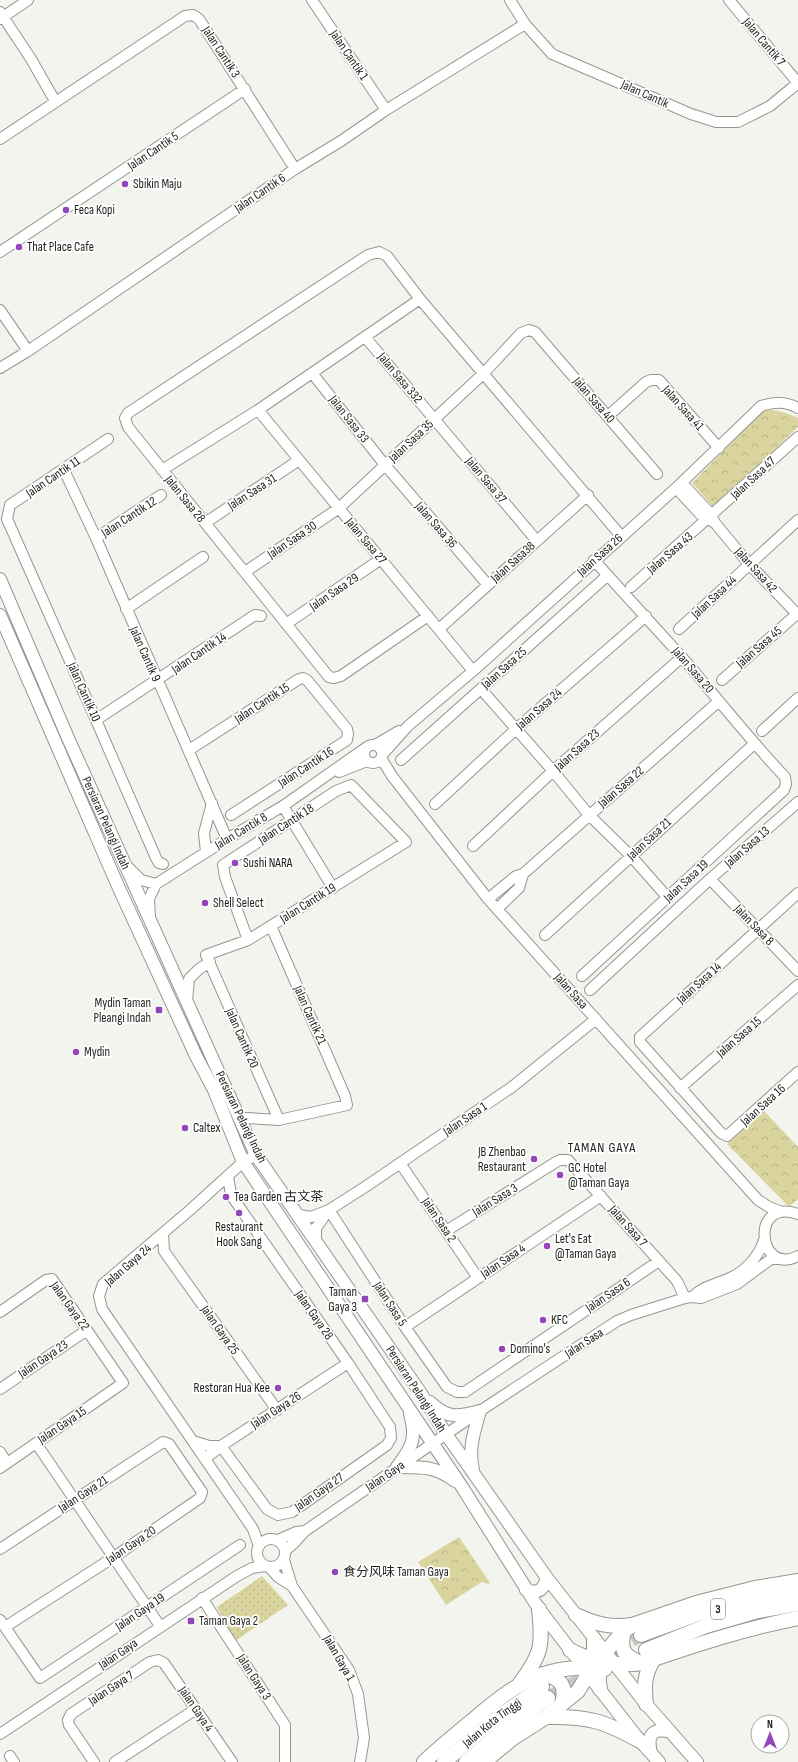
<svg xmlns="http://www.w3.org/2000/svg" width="798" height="1762" viewBox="0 0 798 1762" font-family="'Sofia Sans Condensed','Noto Sans SC',sans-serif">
  <defs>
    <pattern id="grass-dots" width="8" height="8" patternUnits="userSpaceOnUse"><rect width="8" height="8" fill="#dad59e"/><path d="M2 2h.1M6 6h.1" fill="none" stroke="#bbb688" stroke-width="1.8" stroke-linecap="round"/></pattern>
    <pattern id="park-crowns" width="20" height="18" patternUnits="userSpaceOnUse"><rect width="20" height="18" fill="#dad59e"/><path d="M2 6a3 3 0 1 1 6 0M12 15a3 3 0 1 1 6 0" fill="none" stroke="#bbb688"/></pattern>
  </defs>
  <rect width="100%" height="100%" fill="#f4f4ee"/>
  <path fill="url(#grass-dots)" d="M262,1576L288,1605L235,1641L217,1607Z"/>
  <path fill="url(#park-crowns)" d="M764,410C777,410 786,412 798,418V427L714,508L692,483Z
    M764,1111L798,1147V1199L789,1207L727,1144Z
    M459,1537L490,1583L488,1584L482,1582L446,1605L418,1562Z"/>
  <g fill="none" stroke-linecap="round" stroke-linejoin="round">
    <path stroke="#c9c9c4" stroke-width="14" stroke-dasharray="14 7" stroke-linecap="butt" d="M613,1650L641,1635
      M548,1698L591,1674"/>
    <defs>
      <path id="minor" d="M312,0L386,110
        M510,0L525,24L552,54L691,114L716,122H738L770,106L798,83
        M729,0L798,83
        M0,12L31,59L55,101
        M0,19L28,0
        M0,139L185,16L193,15L199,19L295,169
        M0,252L245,89
        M0,310L28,351
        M365,337L537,541
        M0,368L28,351L295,169L341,141L386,110L525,24
        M312,373L385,465L488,585
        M258,410L473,671
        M608,416L646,382L651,380H659L719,448
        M108,439L10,505L7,519L96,720L156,858L159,863L163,864
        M64,470L96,538L227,839
        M162,470L258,410L420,299
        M682,483L709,512L714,521
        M676,488L701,515L715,523L749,564L798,615
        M205,523L299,460
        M96,538L161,495
        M245,572L339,508L484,373L521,333L529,330L535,332L657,474
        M631,587L798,437
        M126,609L203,557
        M428,616L341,676L334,678L329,677L128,427L125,418L128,413L368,255L379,252L387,256L420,299L621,536
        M286,624L381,559
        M439,629L588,495
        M679,629L798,520
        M722,680L798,613
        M481,689L553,771L589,815L631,856L668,898
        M96,720L255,615L261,616
        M762,731L798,698
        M375,745L399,731
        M364 754a9 9 0 1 1 18 0a9 9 0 1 1-18 0Z
        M189,750L299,679L303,678L307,680L347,729L348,734L347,740L231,815
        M382,755L408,726L473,671L676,488L761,406C774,402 785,401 798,408
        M381,758L392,776L488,899L758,1200L769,1207L782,1212
        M401,760L608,575
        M339,772L367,761
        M435,804L516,729L646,616
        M283,806L333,888
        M473,846L553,771L682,657
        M206,852L204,833L212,803
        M128,867L141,880L156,884
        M710,879L798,971
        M798,893L640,1037V1042L721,1133L727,1136L798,1072
        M488,899L516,876L523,874L719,701
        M497,909L519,888L523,874
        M150,917L149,899L156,884L227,839L283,806L367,747
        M545,935L754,744
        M248,940L225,877L223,865L336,791L351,785L406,842L248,940L206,955L279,1120
        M582,976L784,790L786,784L785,777C751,741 720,702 688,664C657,629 625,595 594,560
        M590,990L710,879L798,802
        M187,1000L189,979L199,969L210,962
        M680,1088L798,985
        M240,1120L246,1118L279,1120L347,1105L345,1096L271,926
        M256,1155L243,1162L190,1210L103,1284L99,1296L102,1309L253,1529L259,1546
        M400,1163L478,1278
        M329,1210L405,1327L447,1387L457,1392H465L659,1261
        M798,1214C749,1197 758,1277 798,1256
        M299,1215L311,1217L329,1210L365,1187L512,1087L596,1019
        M446,1231L556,1162L560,1160H568L677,1281L685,1298
        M163,1234L164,1251L277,1410
        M316,1241V1228L328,1211
        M692,1297C703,1286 717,1284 730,1278C746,1271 759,1256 764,1240
        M0,1312L46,1280L52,1279L123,1383L0,1468
        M405,1327L601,1196
        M0,1389L87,1330
        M193,1441L209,1446H221
        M36,1443L160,1626
        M221,1446L267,1509L278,1515L292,1512L387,1445L391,1438L390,1427L348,1363L231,1195L228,1176
        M0,1452L7,1463
        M206,1458L221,1446L348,1363
        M257 1553a14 14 0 1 1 28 0a14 14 0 1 1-28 0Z
        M278,1540L296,1532L305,1531
        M0,1549L163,1442L169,1444L202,1492L200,1498L114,1557L5,1627
        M285,1551L295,1542L305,1531L480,1411L617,1321L631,1315L685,1298L692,1297L701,1298L737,1284L771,1259H782
        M284,1560L292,1586L349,1670L358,1694L364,1738L360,1762
        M269,1567L278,1577L292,1586
        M202,1598L285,1725V1762
        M0,1620L40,1678L240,1545
        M0,1734L237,1576L252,1568L265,1566
        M10,1756L14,1762
        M94,1762L69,1725L68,1720L71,1714L150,1662L158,1660L164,1663L232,1762
        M115,1762L196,1709"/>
      <path id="major" d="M0,579L68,738L256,1155L420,1392L446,1434L547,1578L646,1704L697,1762
        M0,615L118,886L196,1056L214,1090L243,1162L462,1487L539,1609L575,1656
        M430,1402C447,1419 458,1417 480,1411
        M397,1467C422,1467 435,1466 455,1481
        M397,1467C412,1447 417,1439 410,1414
        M473,1470C468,1449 474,1432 480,1411
        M526,1590C539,1594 543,1590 547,1578
        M594,1682L640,1741L659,1762
        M651,1753C647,1736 651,1727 671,1732"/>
      <g id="highway">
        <path d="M576,1615C595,1624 611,1628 632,1625L696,1603L755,1588L798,1581"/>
        <path d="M624,1631C619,1650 624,1657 642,1663"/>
        <path d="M641,1635L698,1614L756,1599L798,1592"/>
        <path d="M570,1650C592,1662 618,1667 642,1663C695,1645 743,1629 798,1618"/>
        <path d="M646,1650L706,1626L758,1611L798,1604"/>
        <path d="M544,1674C561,1679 567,1685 562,1704"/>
        <path d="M520,1683C542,1654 543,1645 539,1609"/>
        <path d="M600,1689C594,1663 611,1641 632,1625"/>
        <path d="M646,1704C644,1686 644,1674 654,1659"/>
        <path d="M546,1717C588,1716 604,1721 640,1741"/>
        <path d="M424,1762C442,1745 461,1730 480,1714C496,1701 513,1687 533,1678C555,1668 582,1666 605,1669"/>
        <path id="s1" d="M444,1762L499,1716L542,1687"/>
        <path d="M466,1762L506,1728L548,1698"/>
        <path d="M484,1762L513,1738L546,1717L578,1691L594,1664V1639"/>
      </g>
    </defs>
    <use href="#minor" stroke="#969691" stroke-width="12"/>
    <use href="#major" stroke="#969691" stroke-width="14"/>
    <use href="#highway" stroke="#969691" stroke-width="16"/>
    <use href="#minor" stroke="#fff" stroke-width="10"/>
    <use href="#major" stroke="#fff" stroke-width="12"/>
    <use href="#highway" stroke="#fff" stroke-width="14"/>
  </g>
  <g fill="#9246b7" stroke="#fff" stroke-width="1.5">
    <circle cx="125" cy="184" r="4"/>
    <circle cx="66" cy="210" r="4"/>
    <circle cx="19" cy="247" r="4"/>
    <circle cx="235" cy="863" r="4"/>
    <circle cx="205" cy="903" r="4"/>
    <rect x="155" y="1006" width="8" height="8" rx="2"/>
    <circle cx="76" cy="1052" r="4"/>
    <circle cx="185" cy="1128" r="4"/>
    <circle cx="534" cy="1159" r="4"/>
    <circle cx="560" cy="1175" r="4"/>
    <circle cx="226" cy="1197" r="4"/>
    <circle cx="239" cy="1213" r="4"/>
    <circle cx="547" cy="1246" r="4"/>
    <rect x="361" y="1295" width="8" height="8" rx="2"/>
    <circle cx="543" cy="1320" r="4"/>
    <circle cx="502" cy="1349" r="4"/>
    <circle cx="278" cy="1388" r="4"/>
    <circle cx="335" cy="1572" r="4"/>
    <rect x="187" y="1617" width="8" height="8" rx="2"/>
  </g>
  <g text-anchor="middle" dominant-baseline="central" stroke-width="3.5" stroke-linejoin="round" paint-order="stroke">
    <rect fill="#fff" stroke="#626261" stroke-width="1" x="711" y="1599" width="14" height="20" rx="3"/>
    <g font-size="12" font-weight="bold" fill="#1f1f1d">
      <text x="718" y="1609">3</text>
    </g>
    <g font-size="13" fill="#1f1f1d" stroke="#fff">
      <text transform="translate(764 42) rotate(50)">Jalan Cantik 7</text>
      <text transform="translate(221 52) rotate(57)">Jalan Cantik 3</text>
      <text transform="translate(349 55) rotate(56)">Jalan Cantik 1</text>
      <text transform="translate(645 94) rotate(24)">Jalan Cantik</text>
      <text transform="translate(153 151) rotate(-34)">Jalan Cantik 5</text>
      <text transform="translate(260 193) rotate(-34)">Jalan Cantik 6</text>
      <text transform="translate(400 378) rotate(50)">Jalan Sasa 332</text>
      <text transform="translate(594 400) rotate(49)">Jalan Sasa 40</text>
      <text transform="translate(683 408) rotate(48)">Jalan Sasa 41</text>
      <text transform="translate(349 419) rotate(52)">Jalan Sasa 33</text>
      <text transform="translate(411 441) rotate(-43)">Jalan Sasa 35</text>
      <text transform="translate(53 477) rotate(-34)">Jalan Cantik 11</text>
      <text transform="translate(753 478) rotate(-43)">Jalan Sasa 47</text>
      <text transform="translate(486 480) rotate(50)">Jalan Sasa 37</text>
      <text transform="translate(252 492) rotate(-33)">Jalan Sasa 31</text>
      <text transform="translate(185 499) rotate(51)">Jalan Sasa 28</text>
      <text transform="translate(129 517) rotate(-33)">Jalan Cantik 12</text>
      <text transform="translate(436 525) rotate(49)">Jalan Sasa 36</text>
      <text transform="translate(292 540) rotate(-34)">Jalan Sasa 30</text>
      <text transform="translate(366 541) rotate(50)">Jalan Sasa 27</text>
      <text transform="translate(670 553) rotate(-41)">Jalan Sasa 43</text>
      <text transform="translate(600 555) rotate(-42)">Jalan Sasa 26</text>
      <text transform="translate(513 562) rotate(-42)">Jalan Sasa38</text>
      <text transform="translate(756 570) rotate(48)">Jalan Sasa 42</text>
      <text transform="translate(334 592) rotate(-34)">Jalan Sasa 29</text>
      <text transform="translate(714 597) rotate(-43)">Jalan Sasa 44</text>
      <text transform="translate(759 647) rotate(-41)">Jalan Sasa 45</text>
      <text transform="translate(199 653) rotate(-34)">Jalan Cantik 14</text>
      <text transform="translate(145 654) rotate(66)">Jalan Cantik 9</text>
      <text transform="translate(504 668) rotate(-42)">Jalan Sasa 25</text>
      <text transform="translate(693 670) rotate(49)">Jalan Sasa 20</text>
      <text transform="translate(84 692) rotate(66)">Jalan Cantik 10</text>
      <text transform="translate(262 703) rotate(-33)">Jalan Cantik 15</text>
      <text transform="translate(539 709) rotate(-41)">Jalan Sasa 24</text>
      <text transform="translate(577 750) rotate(-42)">Jalan Sasa 23</text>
      <text transform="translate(306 767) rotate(-33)">Jalan Cantik 16</text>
      <text transform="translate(621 787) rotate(-41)">Jalan Sasa 22</text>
      <text transform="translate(106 823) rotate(66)">Persiaran Pelangi Indah</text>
      <text transform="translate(286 824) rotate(-33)">Jalan Cantik 18</text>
      <text transform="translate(241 831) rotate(-31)">Jalan Cantik 8</text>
      <text transform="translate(649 839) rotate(-43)">Jalan Sasa 21</text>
      <text transform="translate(747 847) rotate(-41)">Jalan Sasa 13</text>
      <text transform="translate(686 881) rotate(-43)">Jalan Sasa 19</text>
      <text transform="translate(308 903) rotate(-32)">Jalan Cantik 19</text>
      <text transform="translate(754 925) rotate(46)">Jalan Sasa 8</text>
      <text transform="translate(699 983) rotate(-42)">Jalan Sasa 14</text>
      <text transform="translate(571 991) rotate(48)">Jalan Sasa</text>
      <text transform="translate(310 1015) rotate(66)">Jalan Cantik 21</text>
      <text transform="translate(739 1037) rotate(-41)">Jalan Sasa 15</text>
      <text transform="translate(242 1038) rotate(66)">Jalan Cantik 20</text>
      <text transform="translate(763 1105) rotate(-42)">Jalan Sasa 16</text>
      <text transform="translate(241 1117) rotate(64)">Persiaran Pelangi Indah</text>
      <text transform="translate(465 1119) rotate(-34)">Jalan Sasa 1</text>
      <text transform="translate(495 1200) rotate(-32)">Jalan Sasa 3</text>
      <text transform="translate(439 1220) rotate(56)">Jalan Sasa 2</text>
      <text transform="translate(628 1226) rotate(48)">Jalan Sasa 7</text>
      <text transform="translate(503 1261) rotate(-34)">Jalan Sasa 4</text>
      <text transform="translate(128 1265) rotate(-41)">Jalan Gaya 24</text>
      <text transform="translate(608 1295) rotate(-34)">Jalan Sasa 6</text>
      <text transform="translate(390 1304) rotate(57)">Jalan Sasa 5</text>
      <text transform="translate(70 1306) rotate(54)">Jalan Gaya 22</text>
      <text transform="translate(314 1315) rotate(55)">Jalan Gaya 28</text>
      <text transform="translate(220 1330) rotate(55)">Jalan Gaya 25</text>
      <text transform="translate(584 1343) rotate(-33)">Jalan Sasa</text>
      <text transform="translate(43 1359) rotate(-34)">Jalan Gaya 23</text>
      <text transform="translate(416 1389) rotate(57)">Persiaran Pelangi Indah</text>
      <text transform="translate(276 1410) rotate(-33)">Jalan Gaya 26</text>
      <text transform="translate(62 1425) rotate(-34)">Jalan Gaya 15</text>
      <text transform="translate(385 1476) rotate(-34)">Jalan Gaya</text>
      <text transform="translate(319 1492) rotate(-35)">Jalan Gaya 27</text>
      <text transform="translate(83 1494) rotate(-33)">Jalan Gaya 21</text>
      <text transform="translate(131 1545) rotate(-34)">Jalan Gaya 20</text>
      <text transform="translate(140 1612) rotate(-34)">Jalan Gaya 19</text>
      <text transform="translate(118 1654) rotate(-34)">Jalan Gaya</text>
      <text transform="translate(339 1658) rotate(60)">Jalan Gaya 1</text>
      <text transform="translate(254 1677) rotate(57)">Jalan Gaya 3</text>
      <text transform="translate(111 1688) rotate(-34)">Jalan Gaya 7</text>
      <text transform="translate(196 1709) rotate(56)">Jalan Gaya 4</text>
      <text stroke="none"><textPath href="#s1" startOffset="62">Jalan Kota Tinggi</textPath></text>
    </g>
    <g font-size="13" fill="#1f1f1d" stroke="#fff" text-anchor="start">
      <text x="133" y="184">Sbikin Maju</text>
      <text x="74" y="210">Feca Kopi</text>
      <text x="27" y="247">That Place Cafe</text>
      <text x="243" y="863">Sushi NARA</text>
      <text x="213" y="903">Shell Select</text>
      <text x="151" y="1003" text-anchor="end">Mydin Taman<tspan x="151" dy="15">Pleangi Indah</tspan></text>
      <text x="84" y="1052">Mydin</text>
      <text x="193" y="1128">Caltex</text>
      <text x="526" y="1152" text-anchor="end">JB Zhenbao<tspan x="526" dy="15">Restaurant</tspan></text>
      <text x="568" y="1168">GC Hotel<tspan x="568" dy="15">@Taman Gaya</tspan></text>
      <text x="234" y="1197">Tea Garden 古文茶</text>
      <text x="239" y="1227" text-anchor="middle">Restaurant<tspan x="239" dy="15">Hook Sang</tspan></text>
      <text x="555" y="1239">Let's Eat<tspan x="555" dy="15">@Taman Gaya</tspan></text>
      <text x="357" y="1292" text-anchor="end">Taman<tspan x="357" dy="15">Gaya 3</tspan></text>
      <text x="551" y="1320">KFC</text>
      <text x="510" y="1349">Domino's</text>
      <text x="270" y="1388" text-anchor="end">Restoran Hua Kee</text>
      <text x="343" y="1572">食分风味 Taman Gaya</text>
      <text x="199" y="1621">Taman Gaya 2</text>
    </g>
    <g font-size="14" letter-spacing="1" fill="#1f1f1d" stroke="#fff">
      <text x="602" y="1147">TAMAN GAYA</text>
    </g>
  </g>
  <g transform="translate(770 1734)"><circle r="19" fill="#ffffff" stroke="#a5a5a5"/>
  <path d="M0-3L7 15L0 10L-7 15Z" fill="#9246b7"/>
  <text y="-6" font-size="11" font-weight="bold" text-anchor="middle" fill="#1f1f1d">N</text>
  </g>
</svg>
